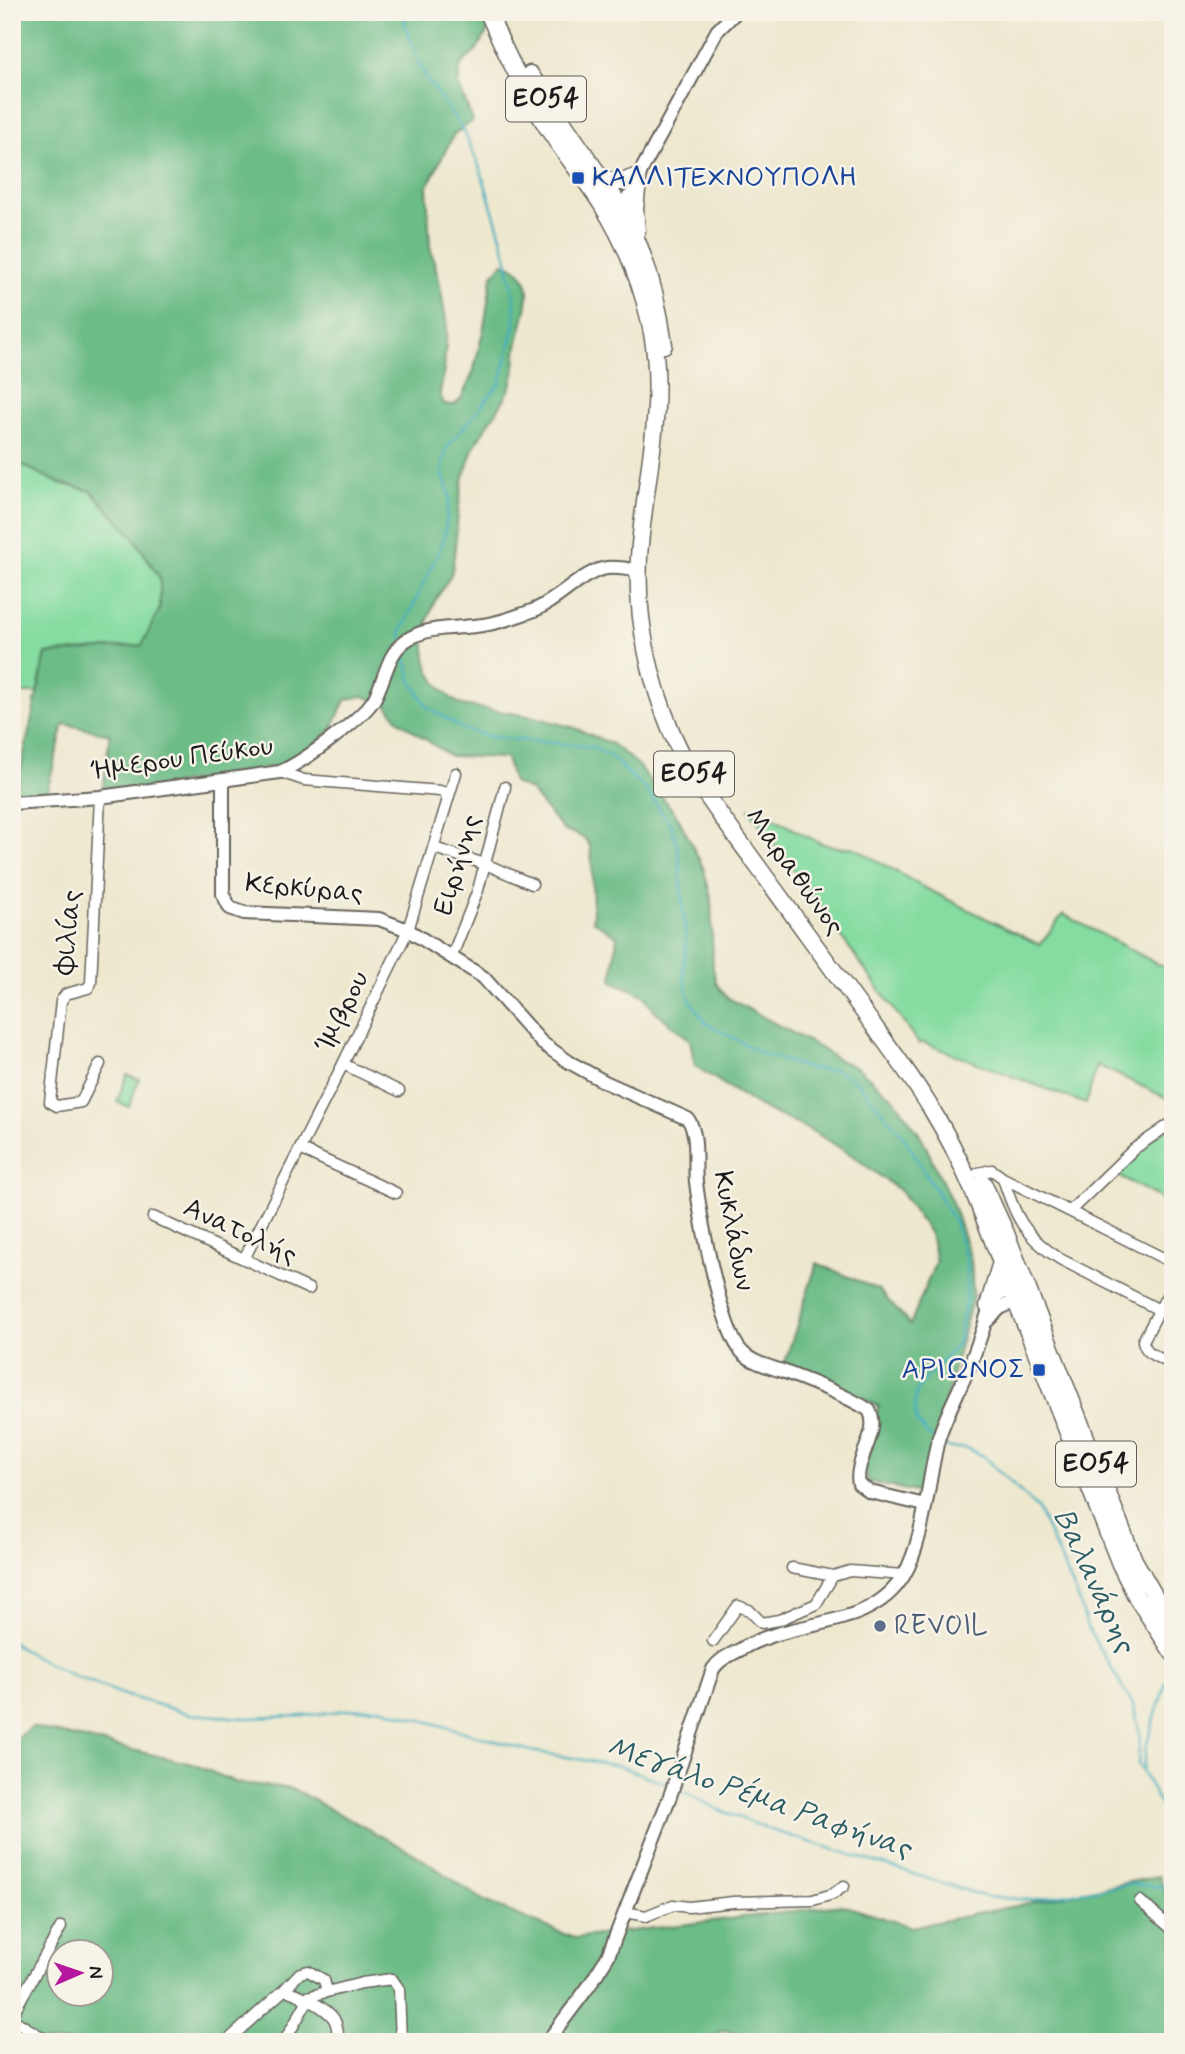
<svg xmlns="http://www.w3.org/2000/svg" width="1185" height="2054" viewBox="0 0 1185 2054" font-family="Mynerve,sans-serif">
  <rect width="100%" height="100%" fill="#f7f3e8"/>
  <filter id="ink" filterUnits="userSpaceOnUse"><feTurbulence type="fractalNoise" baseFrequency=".0143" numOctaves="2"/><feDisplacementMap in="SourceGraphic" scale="14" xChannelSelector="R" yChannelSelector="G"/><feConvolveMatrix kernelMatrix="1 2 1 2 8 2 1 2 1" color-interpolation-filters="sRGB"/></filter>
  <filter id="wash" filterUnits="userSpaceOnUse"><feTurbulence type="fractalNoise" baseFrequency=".00686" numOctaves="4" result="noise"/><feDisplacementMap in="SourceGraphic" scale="28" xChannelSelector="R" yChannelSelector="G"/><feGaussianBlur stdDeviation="1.57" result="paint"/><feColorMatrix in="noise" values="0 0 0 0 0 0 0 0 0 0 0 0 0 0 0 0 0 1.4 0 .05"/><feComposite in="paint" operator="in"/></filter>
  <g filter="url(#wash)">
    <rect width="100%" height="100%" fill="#eee8cf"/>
    <path fill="#85dca0" stroke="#507c5e" stroke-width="2" d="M12,460L59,483L91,491L132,535L160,578V608L142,646L46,654L37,693H21L12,714Z
      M749,809C785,816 815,853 853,847L925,888L1040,945L1063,914L1173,972V1101L1097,1065L1086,1104L922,1042L919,1044Z
      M127,1075L139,1079L129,1107L117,1102Z
      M1173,1124V1205L1113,1173L1133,1153Z"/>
    <path fill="#6cbc86" stroke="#446c51" stroke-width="2" fill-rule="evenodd" d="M12,12H481L488,31L475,52L461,64L458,84L473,121L454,134L427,187L430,247L439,280L447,325L444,372L440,394L444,404L454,405L461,399L473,373L484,327L492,276L502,263C549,274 518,324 516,354C515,368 515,376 509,390C500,410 485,426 475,445C471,452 469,462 466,470C456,503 458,537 452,571C449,582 439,592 434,603C417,642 422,683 462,705L534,717L575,728L612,744L636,763L678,817L703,867L711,897L713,969L717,985L728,998L815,1045L839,1060L858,1068L895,1100L922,1138L953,1205L971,1259L973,1296L921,1493L869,1482C858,1465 874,1426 879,1406L785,1362L817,1263L879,1290L910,1325L936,1261L930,1234L900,1191L853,1156L814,1132L758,1106L695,1066L690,1040L655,1011L644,995L612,981L617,936L593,921L592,862L590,846L585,839L576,834L564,831L530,790L513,783L506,758L450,756L399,721L387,705L363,696L345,700L332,729L310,749L283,765L152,788H103L110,734L64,724L46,795L16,790L46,654L142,645L160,608V578L132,535L91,491L59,483L12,460Z
      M32,1727L193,1764L237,1783L291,1788L415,1854L486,1902L574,1938L842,1905L912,1927L1159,1876L1173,1915V2042H768L722,2030L711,2042H12V1741ZM60,1952H102V1994H60Z"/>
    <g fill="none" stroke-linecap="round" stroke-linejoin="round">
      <path stroke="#3fadbd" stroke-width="2.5" d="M402,638L401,632L443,542L450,497L442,471L446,449L500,383L515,325L514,295L505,250L481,171L464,131L423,73L405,25L406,12
        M404,648L411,680L427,707L465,730L492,737L593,747L611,757L646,790L671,825L679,853L686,946L683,975L690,1000L706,1023L761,1053L811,1069L836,1070L856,1081L904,1137L954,1221L966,1258L967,1298L957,1345L926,1377L916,1393L915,1409L917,1422L927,1434L935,1439
        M941,1442L950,1448H966L982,1455L1038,1509L1079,1600L1087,1627L1133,1705L1140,1734L1138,1764L1169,1820L1173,1846
        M12,1641L21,1649L69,1674L127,1696L190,1714L244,1718L303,1716L347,1710L380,1708L531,1751L619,1766L668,1784
        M1143,1769L1146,1747L1167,1679L1173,1669
        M677,1788L717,1809L768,1829L987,1897L1032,1900L1130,1884L1165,1887L1173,1891"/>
    </g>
  </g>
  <g filter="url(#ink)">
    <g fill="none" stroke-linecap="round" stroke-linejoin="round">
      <defs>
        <path id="minor" d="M280,772L304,780L440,791L445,793L447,800
          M434,848L485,864L532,884
          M452,956L478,890L505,787
          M100,1064L81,1102L57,1106L50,1102L61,1001L66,994L88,988L91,983L100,797
          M343,1064L399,1091
          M300,1149L396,1193
          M978,1173L992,1170L1003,1178L1173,1263
          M1003,1178C1015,1217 1025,1237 1060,1259L1173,1317
          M1071,1210L1134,1149L1173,1122
          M153,1217L309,1289
          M244,1259L343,1064L408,930L456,773
          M1173,1284L1143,1341C1146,1356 1161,1358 1173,1364
          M792,1568L833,1576
          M713,1641L738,1606L749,1610L762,1623L779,1620L816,1604L833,1576L850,1571L904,1575
          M1140,1901L1173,1930
          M625,1912L646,1916L673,1905L689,1907L733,1902L813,1900L833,1894L844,1886
          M284,1990L300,1973L308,1971L324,1980L327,1991
          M303,1998L362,1983L392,1979L399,1989L401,2042
          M12,2015L61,1927
          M12,2019L50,2042
          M226,2042L284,1990C297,1992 327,2008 334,2019C338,2026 338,2034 338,2042
          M284,2042L308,2000
          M951,2042L961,2039"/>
        <path id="tertiary" d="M614,210L632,194L641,171L717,31L736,12
          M223,780V894L230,908L244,913L379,919L408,930L483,977L542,1043L569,1062L605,1082L688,1119C699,1136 694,1162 696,1182C700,1215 721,1331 742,1352C752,1363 771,1367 785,1372C813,1383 843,1394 869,1410C882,1432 853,1460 859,1484L870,1492L925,1505
          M12,803L100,797L280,772C303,762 359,721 373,701C385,682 386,655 405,641C427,625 458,629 483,625C499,623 514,617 529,612C557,603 582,571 607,568C617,567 629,569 639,571
          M986,1322L1000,1308L1023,1298
          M547,2042L589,1986L608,1956L670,1796L713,1669C721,1657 732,1655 743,1648C794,1618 871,1631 904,1575C924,1541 928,1480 938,1440C946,1413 961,1388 971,1362C976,1350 980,1338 984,1326C992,1299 990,1296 1020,1286"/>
        <path id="primary" d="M488,12C505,52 524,91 547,127C564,154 585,178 602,205C626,243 644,289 652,333C666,409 644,481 639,557C636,617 649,678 672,733C692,781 726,822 756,864C792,913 827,962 863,1011C886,1043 911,1075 932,1110C970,1172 989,1232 1015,1299C1050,1387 1085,1476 1120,1564L1137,1598L1173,1653
          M530,74L614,197C643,242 657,292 664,345
          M602,180L622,182L635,177
          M637,231L635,209L638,181
          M983,1183L1005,1231L1134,1560L1173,1628
          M988,1306L1001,1262"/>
      </defs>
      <use href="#minor" stroke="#66635b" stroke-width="13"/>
      <use href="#tertiary" stroke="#66635b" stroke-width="16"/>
      <use href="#primary" stroke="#66635b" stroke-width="19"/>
      <use href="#minor" stroke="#fff" stroke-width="10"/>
      <use href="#tertiary" stroke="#fff" stroke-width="12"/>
      <use href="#primary" stroke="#fff" stroke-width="16"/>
    </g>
  </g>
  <g fill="#1a4fb4" stroke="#f7f3e8" stroke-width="2.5">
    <rect x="571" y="171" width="14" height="14" rx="3.5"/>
    <rect x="1032" y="1363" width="14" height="14" rx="3.5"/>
  </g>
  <circle fill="#5c6f8a" stroke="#f7f3e8" stroke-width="2.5" cx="880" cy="1626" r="7"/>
  <g text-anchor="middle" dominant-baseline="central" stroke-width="5" stroke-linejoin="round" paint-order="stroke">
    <g fill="#f7f3e8" stroke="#5e5c59" stroke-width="2">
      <rect x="506" y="76.5" width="80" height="45" rx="5"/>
      <rect x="654" y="751.5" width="80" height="45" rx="5"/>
      <rect x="1056" y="1441.5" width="80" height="45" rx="5"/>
    </g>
    <g font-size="26" font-weight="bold" fill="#1c1c1c">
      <text x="546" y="99">ΕΟ54</text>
      <text x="694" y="774">ΕΟ54</text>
      <text x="1096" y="1464">ΕΟ54</text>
    </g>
    <g font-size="28" fill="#164399" stroke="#f7f3e8" text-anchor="start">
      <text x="592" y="178">ΚΑΛΛΙΤΕΧΝΟΥΠΟΛΗ</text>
      <text x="1025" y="1370" text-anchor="end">ΑΡΙΩΝΟΣ</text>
    </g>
    <g font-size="28" fill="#1c1c1c" stroke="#f7f3e8">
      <text transform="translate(182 759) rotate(-8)">Ήμερου Πεύκου</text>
      <text transform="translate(458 865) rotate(-73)">Ειρήνης</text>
      <text transform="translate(794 872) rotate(54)">Μαραθώνος</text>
      <text transform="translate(304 889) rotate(5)">Κερκύρας</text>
      <text transform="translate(69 932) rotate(-85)">Φιλίας</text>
      <text transform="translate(343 1012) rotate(-64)">Ίμβρου</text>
      <text transform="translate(733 1231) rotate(79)">Κυκλάδων</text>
      <text transform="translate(240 1232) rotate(25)">Ανατολής</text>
    </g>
    <g font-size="28" fill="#4e5e75" stroke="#f7f3e8" text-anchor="start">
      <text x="894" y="1626">REVOIL</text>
    </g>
    <g font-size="30" font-style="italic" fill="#2c5d64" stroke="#f7f3e8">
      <text transform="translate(1094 1581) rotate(65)">Βαλανάρης</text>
      <text transform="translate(759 1798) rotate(19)">Μεγάλο Ρέμα Ραφήνας</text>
    </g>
  </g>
  <rect width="1185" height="2054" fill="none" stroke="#f7f3e8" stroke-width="42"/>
  <g transform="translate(80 1973) rotate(88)"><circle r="33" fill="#f7f3e8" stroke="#9f9d96" stroke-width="2"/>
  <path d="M0-5L12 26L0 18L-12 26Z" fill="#b5179e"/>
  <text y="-10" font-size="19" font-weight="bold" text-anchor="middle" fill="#1c1c1c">N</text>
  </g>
</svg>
